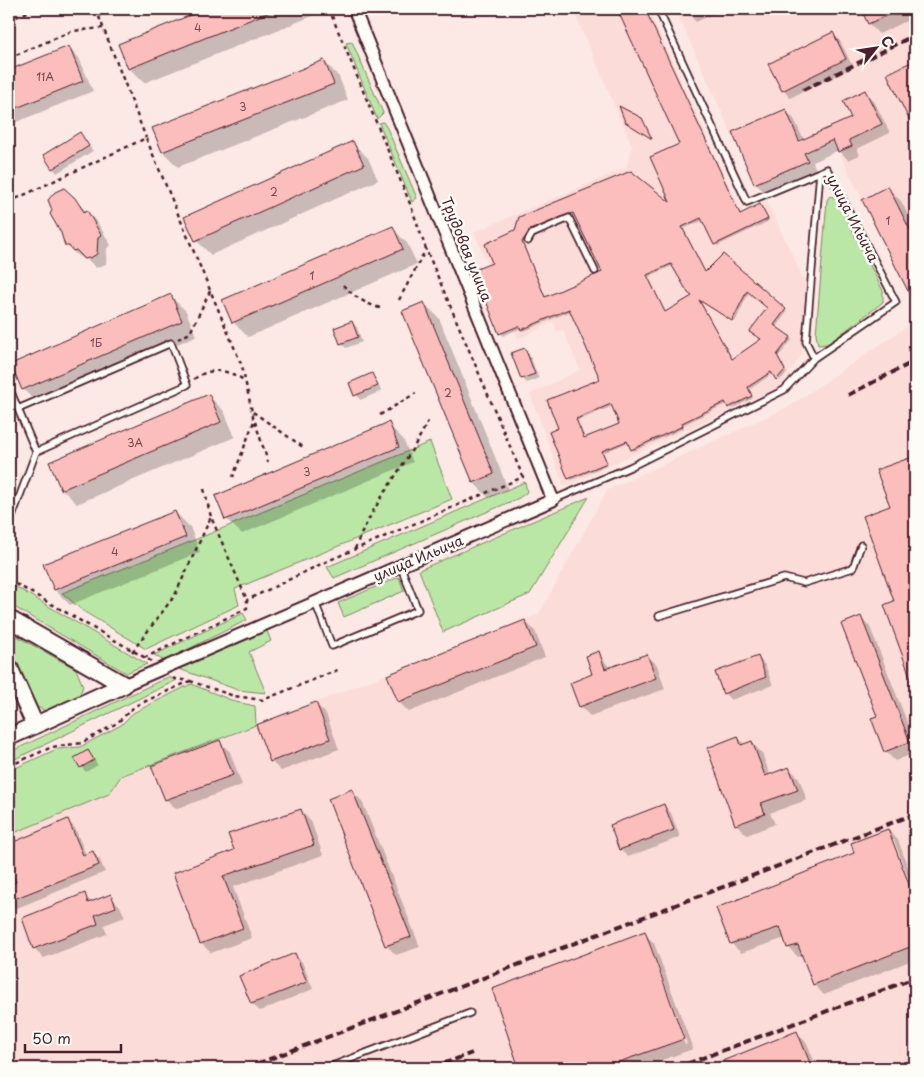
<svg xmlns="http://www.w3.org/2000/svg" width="924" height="1077" viewBox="0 0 924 1077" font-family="'Playpen Sans',sans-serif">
  <rect width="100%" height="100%" fill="#fce9e5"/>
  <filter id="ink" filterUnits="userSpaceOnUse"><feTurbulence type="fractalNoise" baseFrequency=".02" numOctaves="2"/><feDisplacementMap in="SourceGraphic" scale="10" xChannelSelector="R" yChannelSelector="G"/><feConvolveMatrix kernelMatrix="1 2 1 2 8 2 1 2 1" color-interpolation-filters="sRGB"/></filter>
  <g filter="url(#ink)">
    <path fill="#fcdcd9" d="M573,9H648L742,213L767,201L806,285L802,354L781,386L564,487L530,394L580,370L563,330L557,331L554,322L518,339L474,232L626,168L632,146Z
      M675,9H915V307L833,140L805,153L808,161L754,184Z
      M915,321V1068H9V835L109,794L121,777L220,740L539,614L607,490L788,407Z"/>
    <path fill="#bae7a5" stroke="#828368" d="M352,42L383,113L377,119L346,43Z
      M383,122L387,128L417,198L412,202L379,123Z
      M830,196L836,198L883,291V302L828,344L818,345L816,334L827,200Z
      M430,442L452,499L235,589L239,605L146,649L83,611L62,593L185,544Z
      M525,482L527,492L519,498L334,578L327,567Z
      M589,497L530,594L443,632L419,570Z
      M399,577L404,591L344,617L338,603Z
      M9,583L147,664L126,673L9,604Z
      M243,613L247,620L164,661L154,655Z
      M267,631L271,641L249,652L266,693L238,690L179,669Z
      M9,632L76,669L83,686L79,697L48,712L37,707L9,649Z
      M168,677L177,680L9,762L10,752Z
      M191,684L236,702L255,706L256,725L121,776L109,794L9,835V771L57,749L80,747L121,725L133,713Z"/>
    <path fill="#0003" fill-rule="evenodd" d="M210,9H312L315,15L144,83L129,68L120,45Z
      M618,9H645L741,215L760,205L769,221L717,246L704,220L683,229L706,274L723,256L787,312L776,327L792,340L778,357L787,373L779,381L773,373L749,390L753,398L732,409L728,403L683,425L684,428L634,451L629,442L603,453L608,465L571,480L560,429L601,380L571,311L524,331L521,328L503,336L476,270L494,263L487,244L630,173L674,206L681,145ZM575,214L603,273L546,298L523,245L532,231ZM674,265L694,296L665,313L648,277ZM749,292L768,308L762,339L732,360L699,299L735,322ZM613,406L621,425L584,439L577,421Z
      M685,9H724L696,22Z
      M862,9H915V17L879,34L869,24Z
      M833,34L840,41L853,67L790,98L783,90Z
      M69,47L79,58L93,91L9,125V72Z
      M324,61L339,77L348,100L178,167L163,152Z
      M915,62V129L889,74Z
      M865,91L874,101L890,133L857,149L860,155L848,160L839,150L813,162L816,170L764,192L755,183L785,110L794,119L804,140L853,118Z
      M80,134L93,151L57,173L53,168Z
      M353,143L368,158L378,180L211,255L196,240Z
      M888,188L901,201L915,229V305L863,200Z
      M74,199L97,222L111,245L107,248L106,264L96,268L87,259L84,260L77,255L66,245Z
      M392,228L407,243L417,264L248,337L233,322Z
      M170,296L186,311L196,336L38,404L23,389Z
      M424,303L439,318L508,489L489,498L474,483L404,311Z
      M352,322L357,327L362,342L346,348L341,343Z
      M525,349L529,354L539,378L527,383L522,378Z
      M372,375L382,391L360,400L350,384Z
      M209,396L224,411L235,437L77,504L62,489Z
      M388,424L403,439L413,462L242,534L226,519L217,496Z
      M915,457V686L885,606L895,602L891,507L878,471Z
      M175,512L190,527L200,552L70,605L55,590L45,565Z
      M860,617L870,627L915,742V753L895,761L885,751Z
      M525,621L535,631L545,657L409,712L399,702Z
      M598,653L610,668L647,655L657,665L665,689L590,716L580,706L594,675Z
      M758,657L765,665L773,685L731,700L724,693Z
      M316,704L326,714L339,749L281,771L271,761Z
      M738,737L745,745L752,743L762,753L770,775L789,768L799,778L807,800L770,813L775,824L747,835L737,825L708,748Z
      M220,742L230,752L242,785L176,809L166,799Z
      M88,751L98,765L86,772L81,767Z
      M352,791L362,801L420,947L396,955L386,945Z
      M664,805L671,813L680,837L628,857L620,849Z
      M301,811L311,821L323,855L233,887L252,938L211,953L201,943L174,874L235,851Z
      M67,821L75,828L86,855L93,853L100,860L105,872L12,910L9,907V887L17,883L9,863V846Z
      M888,830L898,840L915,886V897L894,840H891L915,904V959L824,995L814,985L803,956L798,957L788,947L785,938L741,953L731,943Z
      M84,895L92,903L110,896L120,906L125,917L104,925L107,934L44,958L34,948Z
      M644,933L654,943L693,1049L640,1068H520L493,990ZM648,943H650L687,1044L685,1045Z
      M295,955L302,962L313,989L260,1011L252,1004L241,977Z
      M797,1033L807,1043L817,1068H706Z"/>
    <path fill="#fbbebc" stroke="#4a1f2b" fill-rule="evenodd" d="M206,9H277L128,69L118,44Z
      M617,9H645L740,214L760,204L768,219L714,245L701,218L682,227L705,272L723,254L786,309L774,325L791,337L777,355L785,370L776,380L771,372L748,387L752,396L728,408L725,402L682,423L683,426L631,450L627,441L602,451L607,463L568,479L549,432L558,428L547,400L600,379L569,309L521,330L519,326L499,334L474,270L492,263L485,244L515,230L519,217L631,171L670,202L650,157L679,144ZM573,213L602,272L545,297L522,242L530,230ZM671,264L688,293L692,296L665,312L647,275ZM747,291L767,308L749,332L761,339L732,359L699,300L732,321ZM611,404L619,424L584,438L576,419Z
      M861,9H901L868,24Z
      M833,32L846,59L782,91L768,64Z
      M69,46L83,81L9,111V70Z
      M324,60L334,84L162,152L152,128Z
      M915,60V132L887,74Z
      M865,90L882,124L849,140L852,146L838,152L833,140L804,153L808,161L754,184L732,132L786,109L799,141L851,118L843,101Z
      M619,106L642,118L652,139L625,122Z
      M80,132L89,146L52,169L43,155Z
      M353,141L364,165L195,241L184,217Z
      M888,186L915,240V305L862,200Z
      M64,188L75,198L84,212L87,210L101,235L98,237L97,254L92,257L85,259L76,250L73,251L69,246H65L61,233L50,214L52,210L48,200L55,192Z
      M393,226L403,249L232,323L222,300Z
      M171,294L182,321L22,390L11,364Z
      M424,302L494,474L473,483L402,311Z
      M352,321L358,337L340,344L334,328Z
      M525,348L535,374L521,379L511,353Z
      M372,373L378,386L354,396L349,383Z
      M209,394L221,422L61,490L49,462Z
      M389,422L399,447L225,520L215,496Z
      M915,456V687H914L884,605L894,601L863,516L890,506L876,470Z
      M175,511L186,537L54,590L43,564Z
      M861,616L910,742L884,752L871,718L877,716L841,624Z
      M525,620L536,647L398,702L387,675Z
      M599,651L605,669L647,654L656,678L579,707L570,683L592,674L586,656Z
      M758,656L766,677L723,694L715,672Z
      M316,702L330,739L270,762L256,725Z
      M738,736L741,745L752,741L765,776L789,767L798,790L761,803L765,814L735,825L707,748Z
      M220,740L233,775L165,800L151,766Z
      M88,750L94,760L80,768L74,758Z
      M352,789L411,937L385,946L328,799Z
      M664,804L674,830L619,850L610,825Z
      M301,809L314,845L223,876L243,928L200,944L173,873L234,850L228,834Z
      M68,819L83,855L93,851L99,865L9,901V885L16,882L9,866V844Z
      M888,829L915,900V945L813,985L798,945L787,948L780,927L730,944L716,908L854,853L851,843Z
      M85,893L88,903L111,894L116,907L95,915L98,924L33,949L22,918Z
      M645,931L684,1039L602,1068H519L492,989Z
      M295,953L307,982L251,1004L239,976Z
      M797,1031L812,1068H705Z"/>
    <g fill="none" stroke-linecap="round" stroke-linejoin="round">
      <defs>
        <path id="lane" d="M658,9L747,202L820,172
          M528,241L532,234L569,218L595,271
          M9,387L18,409
          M553,500L630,467L784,390L814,358L896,302L827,169L820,172L806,342L814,358
          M9,525L36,452L18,409L171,343L187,385L36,452
          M315,602L332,646L418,610L400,565
          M659,616L784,578L804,583L853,568L861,545
          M327,1068L470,1013"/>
        <path id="street" d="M124,685L553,500L354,9"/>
        <path id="secondary" d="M9,619L124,685
          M9,667L35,725
          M9,737L124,685"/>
      </defs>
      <use href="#lane" stroke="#4a1f2b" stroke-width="9"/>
      <use href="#street" stroke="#4a1f2b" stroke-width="15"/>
      <use href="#secondary" stroke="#4a1f2b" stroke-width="20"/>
      <path stroke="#4a1f2b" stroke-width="2.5" stroke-dasharray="4 4" stroke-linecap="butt" d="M96,9L146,138
        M9,20L35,9
        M9,58L72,31L103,28
        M9,202L146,138L242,366L254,421L233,477
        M343,285C353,296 366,304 380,308
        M399,300L426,249
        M178,339L190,333L211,289
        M194,379C210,367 227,369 244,380
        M253,412L303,447
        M380,415L416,393
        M255,422L268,462
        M204,489L211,517
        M355,549C372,503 406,466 428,421
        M9,580L151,661
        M132,652L175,595L211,517L247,600
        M144,658L247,608V600L323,563L523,477L426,249L411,206L329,9
        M190,681L234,696L263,700L340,669
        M9,766L52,747L82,743L117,723L135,706L190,681L169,678"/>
      <use href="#lane" stroke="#fdfcf7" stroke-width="5.5"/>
      <use href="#street" stroke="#fdfcf7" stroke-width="11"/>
      <use href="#secondary" stroke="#fdfcf7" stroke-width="16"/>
      <path stroke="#4a1f2b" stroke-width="4" stroke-dasharray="8 4" stroke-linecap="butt" d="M803,90L915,35
        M848,395L915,361
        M246,1068L915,814
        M432,1068L472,1053
        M676,1068L915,978"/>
    </g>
  </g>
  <g text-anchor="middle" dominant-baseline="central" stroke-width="5" stroke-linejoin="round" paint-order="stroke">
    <g font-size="11" fill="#76474f">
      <text x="198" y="27">4</text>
      <text x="45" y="76">11А</text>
      <text x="243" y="106">3</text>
      <text x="274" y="191">2</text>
      <text x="888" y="220">1</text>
      <text x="312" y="275">1</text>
      <text x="96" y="342">1Б</text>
      <text x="448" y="392">2</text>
      <text x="135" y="442">3А</text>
      <text x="307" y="471">3</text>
      <text x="115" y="551">4</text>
    </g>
    <g font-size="14" fill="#4a1f2b" stroke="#fdfcf7">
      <text transform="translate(853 218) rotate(63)">улица Ильича</text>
      <text transform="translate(467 249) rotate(68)">Трудовая улица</text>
      <text transform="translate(418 558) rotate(-23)">улица Ильича</text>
    </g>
  </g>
  <rect width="924" height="1077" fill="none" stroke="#fdfcf7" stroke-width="30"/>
  <rect x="15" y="15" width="894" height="1047" fill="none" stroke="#4a1f2b" stroke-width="2" filter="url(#ink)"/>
  <g transform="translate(876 48) rotate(60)" stroke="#fdfcf7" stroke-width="4" paint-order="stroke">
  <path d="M0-4L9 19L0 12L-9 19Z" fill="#4a1f2b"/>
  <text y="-8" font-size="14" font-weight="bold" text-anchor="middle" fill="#4a1f2b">С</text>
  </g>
  <path d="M25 1044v8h96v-8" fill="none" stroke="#4a1f2b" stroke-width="2.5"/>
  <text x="32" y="1044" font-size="15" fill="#4a1f2b" stroke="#fdfcf7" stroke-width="4" paint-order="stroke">50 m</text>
</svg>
